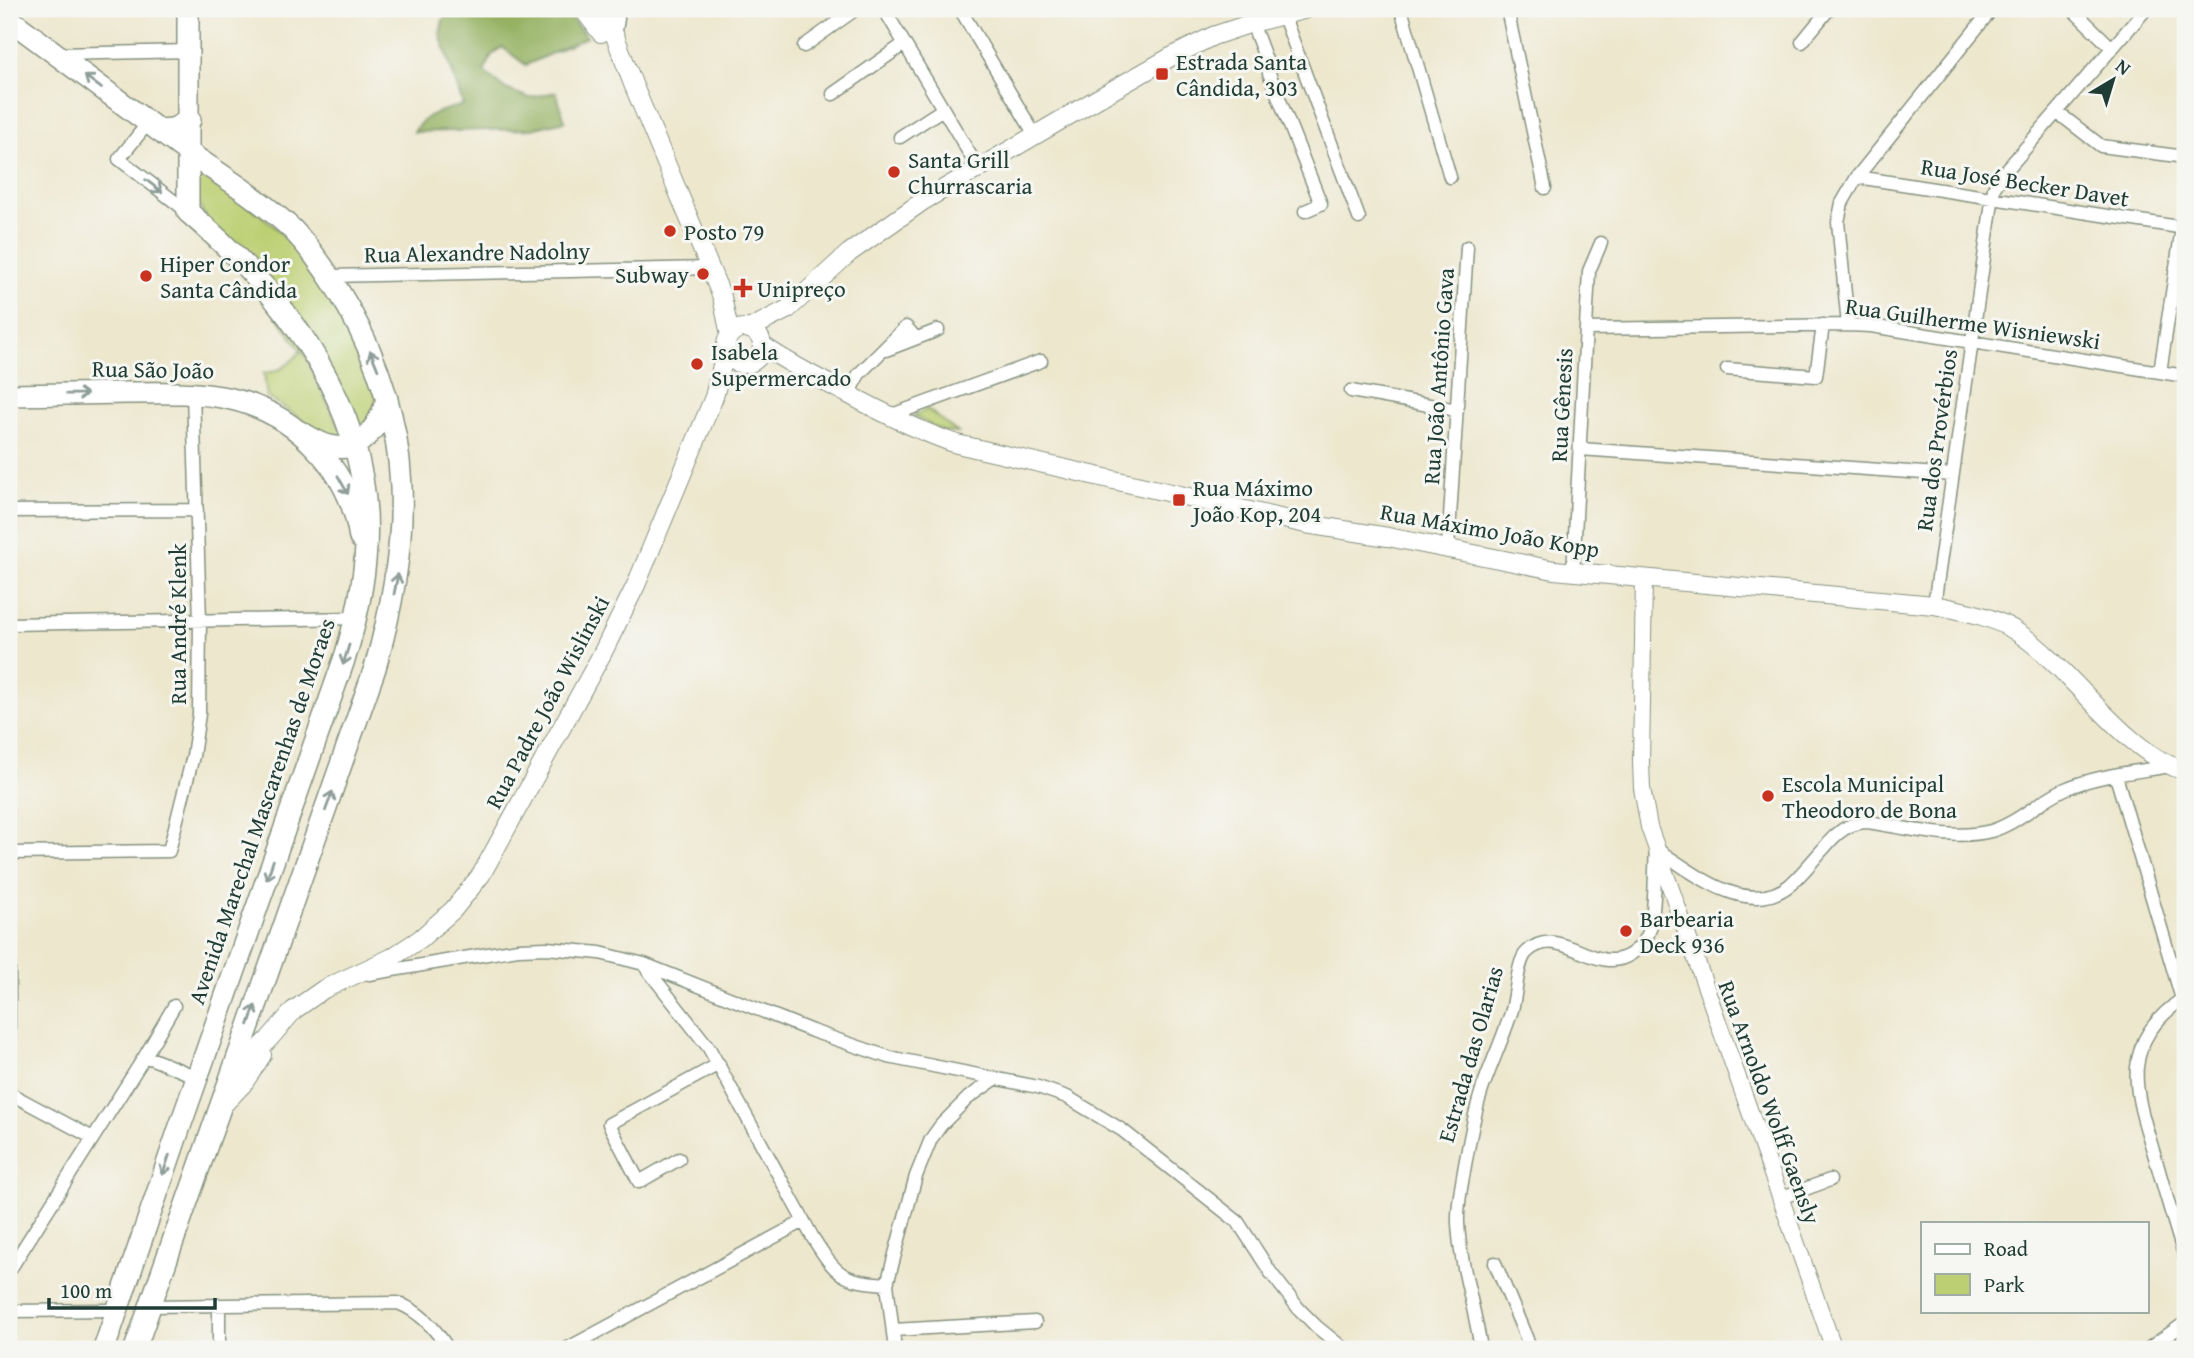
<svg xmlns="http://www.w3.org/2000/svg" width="2194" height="1358" viewBox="0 0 2194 1358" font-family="'Gentium Book Plus',serif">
  <rect width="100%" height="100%" fill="#f6f6f2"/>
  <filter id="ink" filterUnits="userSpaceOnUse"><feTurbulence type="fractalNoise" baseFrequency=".0143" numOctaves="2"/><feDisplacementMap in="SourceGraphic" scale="14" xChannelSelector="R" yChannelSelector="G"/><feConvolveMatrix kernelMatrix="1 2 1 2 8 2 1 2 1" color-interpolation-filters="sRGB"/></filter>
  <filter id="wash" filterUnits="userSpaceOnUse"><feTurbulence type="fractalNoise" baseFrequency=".00686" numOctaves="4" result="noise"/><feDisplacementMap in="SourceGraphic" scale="28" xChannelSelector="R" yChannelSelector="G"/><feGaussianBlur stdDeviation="1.57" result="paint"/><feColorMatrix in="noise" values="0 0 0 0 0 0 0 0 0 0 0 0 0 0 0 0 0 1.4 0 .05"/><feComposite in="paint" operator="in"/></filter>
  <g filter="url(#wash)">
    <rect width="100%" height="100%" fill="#ede7cd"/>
    <path fill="#bccf72" stroke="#6e8653" stroke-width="2" d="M194,166C220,186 250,204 275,227C316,265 346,317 366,369C370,378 377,390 377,399C376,411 367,422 358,430L202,211L197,200Z
      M302,349L345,438C328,442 285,407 267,397L264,373C281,372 292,363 302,349Z
      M927,409L958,433C942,434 927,423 913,416Z"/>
    <path fill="#95b264" stroke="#5a784c" stroke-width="2" d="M451,9H563L587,37L526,65L502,47L491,56L484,72L506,89L529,98L556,92L565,121L531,129L414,132C425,112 442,111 463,105L440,34L443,20Z"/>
  </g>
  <g filter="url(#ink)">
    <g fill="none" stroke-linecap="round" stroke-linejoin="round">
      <defs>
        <path id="minor" d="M614,9L618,19L615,36
          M884,9L978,168
          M960,9L1035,135
          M1401,9L1450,177
          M1507,9L1545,188
          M2072,9L2112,48
          M1283,14L1359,218
          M1252,23L1268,65L1269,73L1321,204L1305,211
          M1802,42L1829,9
          M804,46L856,9
          M59,54L189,51
          M833,94L904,44
          M2057,112L2101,146L2185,157
          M148,123L119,159L188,212
          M900,137L943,109
          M1857,177L2185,228
          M329,276L710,268
          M1848,325L1838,222L1842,203L1857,177L1992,9
          M1586,329L1848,325L1871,326L2185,376
          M886,350L938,330
          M1727,369L1816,376L1823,325
          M2160,372L2182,228
          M1351,391L1457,410
          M848,394L859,374L906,327L916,338
          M889,416L1041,361
          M1580,449L1952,475
          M9,511L197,510
          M1448,549L1467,247
          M1573,573L1589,271L1601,243
          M1934,605L1994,188L2003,174L2146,9
          M9,624L356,618
          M2116,776L2182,999
          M9,853L169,851L193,756L199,714L200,621L193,393
          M9,957V1060
          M644,965L709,1048L813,1238C837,1276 842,1281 887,1284
          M369,974L518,949L547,948L600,953L644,964L812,1031L888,1057L1038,1087L1067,1097L1122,1130L1238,1222L1271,1273L1299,1309L1317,1327L1344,1349
          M2185,997C2116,1045 2135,1092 2156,1160C2165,1193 2175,1225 2185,1258
          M145,1056L174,1006
          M9,1093L93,1138
          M679,1159L639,1182L609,1124L719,1064
          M1780,1198L1830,1180
          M1495,1263L1531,1349
          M9,1271L145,1056L197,1077
          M219,1305V1349
          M150,1306L398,1303C421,1312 436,1329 448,1349
          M9,1311L117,1310
          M893,1330L1035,1322
          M566,1349L804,1221
          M895,1349L887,1284L916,1176L931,1139L941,1125L968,1098L995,1079
          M1481,1349C1475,1307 1460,1266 1458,1223C1457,1204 1462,1184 1465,1165C1470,1139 1474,1112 1483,1087C1492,1062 1503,1038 1511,1013C1517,997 1516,962 1527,952C1560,921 1595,978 1631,954C1640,948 1647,939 1650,929C1656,904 1654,875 1656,849C1693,872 1748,920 1791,884C1803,873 1813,860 1824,848C1836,833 1849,822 1868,822C1907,828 1952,841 1991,831C2018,823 2040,800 2065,789C2097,775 2136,772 2170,766
          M2148,1349L2185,1323"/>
        <path id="tertiary" d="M1644,578L1641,763L1642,788L1649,827L1834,1349"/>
        <path id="secondary" d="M583,9L601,33
          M599,9L615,36L633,84L722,297L730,335
          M726 346a18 18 0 1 1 36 0a18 18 0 1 1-36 0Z
          M749,329L788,309L849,253L923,201L1097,99L1169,58L1213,36L1252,23L1307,9
          M762,345C789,364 819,379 848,394C883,413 918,431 957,444L1306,524L1388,537L1554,570L1934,605C1963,611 1995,616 2020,634C2073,670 2124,753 2185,771
          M232,1077L269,1039L294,1010L324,989L391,958L420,939L453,910L481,875L602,654L636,585L714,397L726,350
          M221,1107L243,1084L262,1055"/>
        <path id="primary" d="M9,19L189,153
          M9,395C48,394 88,394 127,393C201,392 261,390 316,448C340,473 355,503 360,538"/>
        <path id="trunk" d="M158,130L173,129L190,120
          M300,432C310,437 320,444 330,446C362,454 380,424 387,399
          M104,1349L178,1132L345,657C356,621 364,585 366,547C374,411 287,296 188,212V9
          M135,1349L375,668C412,538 416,428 348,307C332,279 314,252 292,229C261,200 224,177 189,153"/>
      </defs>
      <use href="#minor" stroke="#869280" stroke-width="15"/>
      <use href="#tertiary" stroke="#869280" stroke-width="18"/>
      <use href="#secondary" stroke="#869280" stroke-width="20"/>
      <use href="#primary" stroke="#869280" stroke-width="24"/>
      <use href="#trunk" stroke="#869280" stroke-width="24"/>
      <use href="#minor" stroke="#fff" stroke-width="12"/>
      <use href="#tertiary" stroke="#fff" stroke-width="16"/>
      <use href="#secondary" stroke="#fff" stroke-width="18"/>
      <use href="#primary" stroke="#fff" stroke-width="21"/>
      <use href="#trunk" stroke="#fff" stroke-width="21"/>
    </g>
    <defs><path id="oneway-shaft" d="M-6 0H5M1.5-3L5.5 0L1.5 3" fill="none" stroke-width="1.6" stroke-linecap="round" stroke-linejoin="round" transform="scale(1.75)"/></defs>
    <g stroke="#8f9e9a">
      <use href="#oneway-shaft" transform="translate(93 82) rotate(-143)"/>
      <use href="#oneway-shaft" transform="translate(154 186) rotate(37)"/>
      <use href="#oneway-shaft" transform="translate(374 360) rotate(-112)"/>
      <use href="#oneway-shaft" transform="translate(77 394) rotate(-1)"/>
      <use href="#oneway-shaft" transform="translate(343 485) rotate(61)"/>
      <use href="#oneway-shaft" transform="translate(396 584) rotate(-79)"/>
      <use href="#oneway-shaft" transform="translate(346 655) rotate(107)"/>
      <use href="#oneway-shaft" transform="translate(329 801) rotate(-70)"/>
      <use href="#oneway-shaft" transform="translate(270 870) rotate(109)"/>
      <use href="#oneway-shaft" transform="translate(252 1015) rotate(-71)"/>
      <use href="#oneway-shaft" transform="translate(166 1165) rotate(109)"/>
    </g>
  </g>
  <g fill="#c8321e" stroke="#f6f6f2" stroke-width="2.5">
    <rect x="1155" y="67" width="14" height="14" rx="3.5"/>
    <circle cx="894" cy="172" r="7"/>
    <circle cx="670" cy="231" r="7"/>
    <circle cx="703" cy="274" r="7"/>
    <circle cx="146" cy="276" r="7"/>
    <path d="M739.5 277.5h7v7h7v7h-7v7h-7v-7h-7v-7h7z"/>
    <circle cx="697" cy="364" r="7"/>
    <rect x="1172" y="493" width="14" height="14" rx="3.5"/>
    <circle cx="1768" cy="796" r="7"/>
    <circle cx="1626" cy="931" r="7"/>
  </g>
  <g text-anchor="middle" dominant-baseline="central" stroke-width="6" stroke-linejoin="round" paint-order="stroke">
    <g font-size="23" fill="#1f3d34" stroke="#f6f6f2" text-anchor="start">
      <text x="1176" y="61">Estrada Santa<tspan x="1176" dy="26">Cândida, 303</tspan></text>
      <text x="908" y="159">Santa Grill<tspan x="908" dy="26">Churrascaria</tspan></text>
      <text x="684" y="231">Posto 79</text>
      <text x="160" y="263">Hiper Condor<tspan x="160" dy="26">Santa Cândida</tspan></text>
      <text x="689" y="274" text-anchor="end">Subway</text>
      <text x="757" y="288">Unipreço</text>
      <text x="711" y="351">Isabela<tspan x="711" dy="26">Supermercado</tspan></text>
      <text x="1193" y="487">Rua Máximo<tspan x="1193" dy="26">João Kop, 204</tspan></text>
      <text x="1782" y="783">Escola Municipal<tspan x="1782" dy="26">Theodoro de Bona</tspan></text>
      <text x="1640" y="918">Barbearia<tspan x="1640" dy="26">Deck 936</tspan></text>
    </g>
    <g font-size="23" fill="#1f3d34" stroke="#f6f6f2">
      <text transform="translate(2025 182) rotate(9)">Rua José Becker Davet</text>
      <text transform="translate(477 252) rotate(-1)">Rua Alexandre Nadolny</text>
      <text transform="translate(1973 323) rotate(8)">Rua Guilherme Wisniewski</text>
      <text transform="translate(153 369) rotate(1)">Rua São João</text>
      <text transform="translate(1438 376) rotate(-86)">Rua João Antônio Gava</text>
      <text transform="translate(1561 405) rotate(-87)">Rua Gênesis</text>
      <text transform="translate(1936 440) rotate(-82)">Rua dos Provérbios</text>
      <text transform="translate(1490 530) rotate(10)">Rua Máximo João Kopp</text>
      <text transform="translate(177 624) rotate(-90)">Rua André Klenk</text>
      <text transform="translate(547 702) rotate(-62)">Rua Padre João Wislinski</text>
      <text transform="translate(261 811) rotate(-71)">Avenida Marechal Mascarenhas de Moraes</text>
      <text transform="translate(1470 1054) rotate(-74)">Estrada das Olarias</text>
      <text transform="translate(1770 1102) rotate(70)">Rua Arnoldo Wolff Gaensly</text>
    </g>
  </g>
  <rect width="2194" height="1358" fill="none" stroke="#f6f6f2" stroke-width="35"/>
  <rect x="1921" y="1222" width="228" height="91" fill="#f6f6f2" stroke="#a0aca6" stroke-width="2"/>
  <rect x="1935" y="1244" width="35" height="10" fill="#ffffff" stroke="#a0aca6" stroke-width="2"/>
  <text x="1984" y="1256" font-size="21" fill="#1f3d34">Road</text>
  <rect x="1935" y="1274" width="35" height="21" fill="#bccf72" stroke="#a0aca6" stroke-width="2"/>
  <text x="1984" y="1292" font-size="21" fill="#1f3d34">Park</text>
  <g transform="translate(2113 80) rotate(38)" stroke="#f6f6f2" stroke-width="5" paint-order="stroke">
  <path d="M0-5L12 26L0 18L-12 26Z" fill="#1f3d34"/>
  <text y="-10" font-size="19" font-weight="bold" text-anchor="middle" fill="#1f3d34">N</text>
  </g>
  <path d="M49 1298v10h166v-10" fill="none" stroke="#1f3d34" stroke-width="3.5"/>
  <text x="60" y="1298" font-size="21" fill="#1f3d34" stroke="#f6f6f2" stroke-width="5" paint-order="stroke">100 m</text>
</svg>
